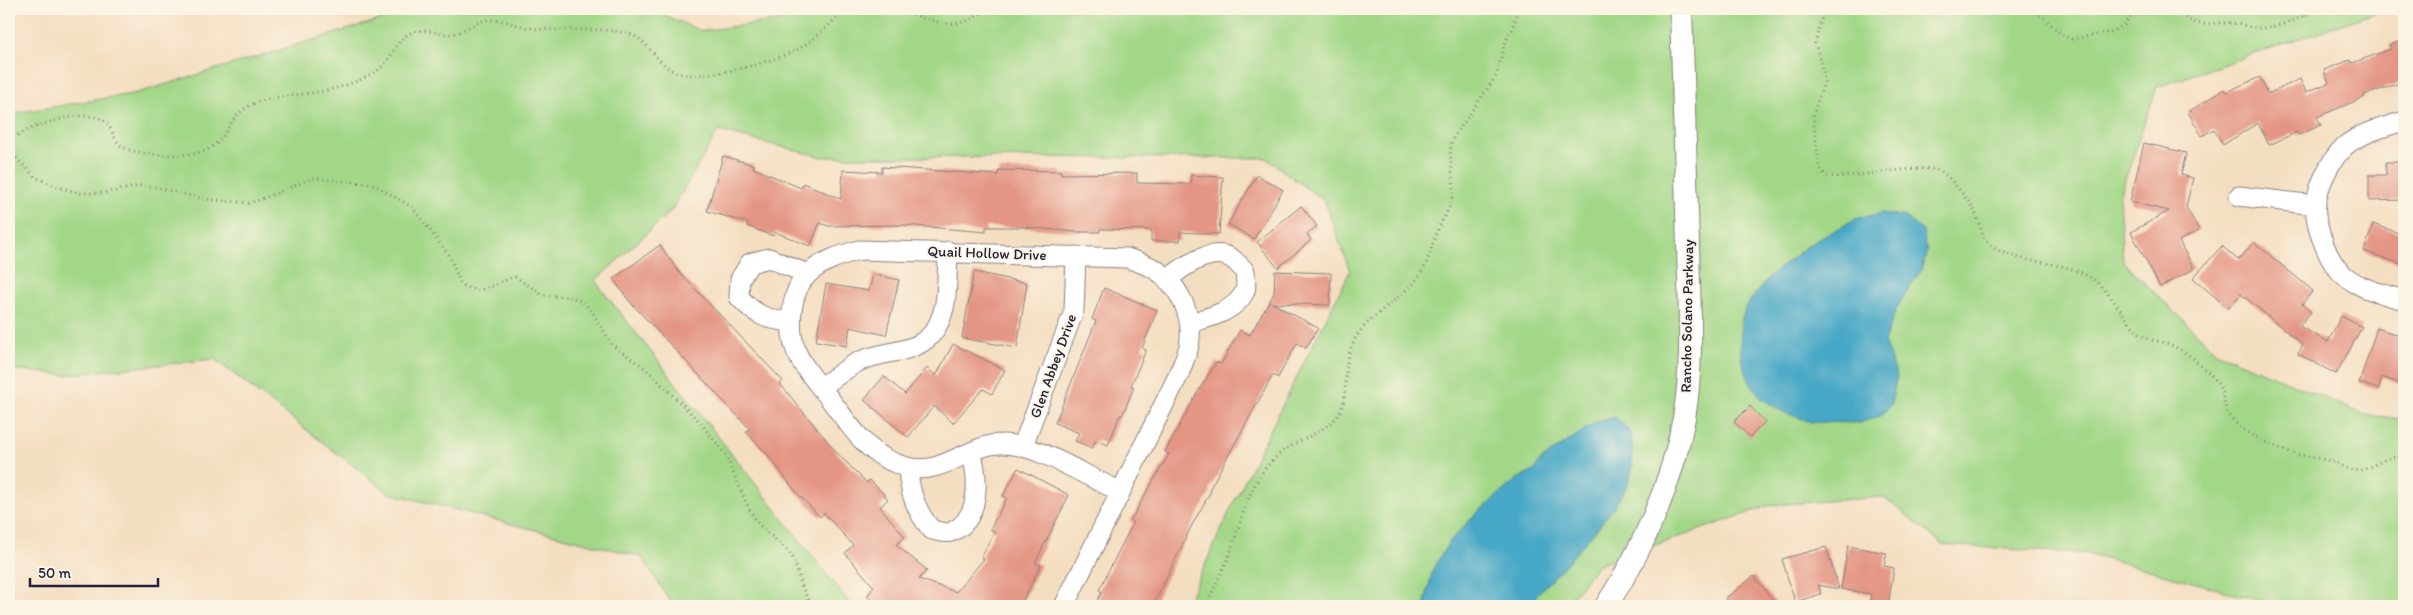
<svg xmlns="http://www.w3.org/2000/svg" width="2413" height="615" viewBox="0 0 2413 615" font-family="Itim,sans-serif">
  <rect width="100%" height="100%" fill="#fcf5e5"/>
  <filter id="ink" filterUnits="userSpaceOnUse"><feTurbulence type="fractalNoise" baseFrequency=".02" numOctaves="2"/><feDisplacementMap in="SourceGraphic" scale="10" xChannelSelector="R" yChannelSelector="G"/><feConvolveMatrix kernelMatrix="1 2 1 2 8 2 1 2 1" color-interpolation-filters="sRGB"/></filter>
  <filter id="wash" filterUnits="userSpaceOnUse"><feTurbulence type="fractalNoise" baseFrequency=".0096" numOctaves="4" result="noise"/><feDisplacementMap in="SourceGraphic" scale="20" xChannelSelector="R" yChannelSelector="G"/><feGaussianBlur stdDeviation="1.12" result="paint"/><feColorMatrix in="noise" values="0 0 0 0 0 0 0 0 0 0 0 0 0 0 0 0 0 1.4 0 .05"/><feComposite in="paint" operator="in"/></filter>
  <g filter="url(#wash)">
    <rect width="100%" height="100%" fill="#f4dec1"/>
    <path fill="#a2d787" stroke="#627c61" d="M416,9H629L655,11L701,31L797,18L807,9H2386L2157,87L2119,197L2123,262L2216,352L2365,415L2404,419V606H2279L2091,554L1943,545L1884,497L1771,505L1598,565L1565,606H1186L1233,504L1350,271L1325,202L1266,158L822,157L718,131L671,211L595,281L852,606H673L642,557L389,493L214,359L64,375L9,369V114L137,93Z"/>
    <path fill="#47a7c6" stroke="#346480" d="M1882,213L1906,217L1923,231L1927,251L1921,270L1896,309L1884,342L1897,376L1891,404L1882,415L1860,423L1811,422L1783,412L1762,399L1748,379L1741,358V322L1746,306L1768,278L1807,246L1855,219Z
      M1616,417L1631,433C1632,448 1634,464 1630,478C1621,509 1550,581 1526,606H1424L1433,569L1449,542L1476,514L1517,479L1534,471L1541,460L1596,422Z"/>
    <g id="blocks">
      <path fill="#e49584" d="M2404,40V82L2364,95L2365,97L2317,117L2321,125L2299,135L2297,132L2269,145L2258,123L2223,145L2214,129L2202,136L2188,112L2224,89L2226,92L2260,77L2268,94L2300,79L2306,92L2329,83L2324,70L2350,60L2352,63L2391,49L2389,45Z
        M2144,143L2186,153L2181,175L2193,178L2186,207L2199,230L2179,241L2194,269L2160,287L2131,232L2169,211L2130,202Z
        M723,156L754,165L753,168L801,188L803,183L841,199L843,170L882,172V167L998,175L999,170L1061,171V174L1137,173V183L1191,184V175L1223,177L1219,234L1180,232V241H1151V230L1100,229V232H1076L1022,227H986V232L904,225L828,226L820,223L810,246L775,232L773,236L747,226L748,223L707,211Z
        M2386,162H2404V200L2369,201V175H2386Z
        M1257,175L1283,190L1254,239L1228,224Z
        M1301,206L1317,226L1307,234L1311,240L1278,268L1257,242Z
        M2373,224L2404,235V265L2364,251Z
        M2254,242L2313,291L2302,304L2311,312L2299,326L2328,342L2341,316L2362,327L2336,374L2298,354L2303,345L2241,294L2228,308L2193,278L2222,246L2238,260Z
        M660,245L678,271L783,381L780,384L838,454L867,483L870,480L888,499L880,507L905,537L896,545L927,570L919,579L956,592L984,559L981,558L995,531L990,529L1007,498L1003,496L1018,468L1069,495L1035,563L1041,565L1020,606H880L867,596L874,587L845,553L853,545L824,513L820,517L797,493L767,454L746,432L750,429L630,302L613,279Z
        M1275,271L1331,273L1330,305L1272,303L1318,328L1306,348L1297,343L1278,378L1273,375L1209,490L1211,491L1192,525L1153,606H1094L1102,592L1099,590L1133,523L1130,521L1169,454L1165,452L1196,395L1216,362L1221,364L1240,330L1250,335L1274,293Z
        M974,272L1027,283L1017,348L962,338Z
        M873,274L899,280L886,335L850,327L847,346L816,341L826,284L869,291Z
        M1104,288L1157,310L1142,348L1146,350L1131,386L1134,387L1122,416L1120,415L1108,445L1096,440L1092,448L1075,441L1079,433L1055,423L1096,321L1092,319Z
        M2377,328L2401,336L2400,341L2404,342V385L2382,377L2378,389L2359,383Z
        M953,344L1005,370L992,394L983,389L953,423L934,406L908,437L864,400L884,376L905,394L927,368L936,376Z
        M1750,406L1765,422L1750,437L1734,422Z
        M1848,546L1887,553L1884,566L1894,568L1888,606H1869L1871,594L1841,589Z
        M1826,547L1839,589L1818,585L1821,594L1795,602L1782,559Z
        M1754,576L1778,606H1732L1726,598Z"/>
    </g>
  </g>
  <g filter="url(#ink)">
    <use href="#blocks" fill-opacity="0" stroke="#8b807e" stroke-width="1"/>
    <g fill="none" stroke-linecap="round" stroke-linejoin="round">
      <defs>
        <path id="minor" d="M2404,121C2385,127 2360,133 2345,146C2330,160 2319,184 2316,203C2313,220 2326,255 2337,268C2353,288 2381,293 2404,300
          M2239,196L2315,205
          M1167,280C1181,268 1211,246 1231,258C1236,261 1241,267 1245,271C1245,277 1247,286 1245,291C1236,311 1209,318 1189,323
          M790,322C766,319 756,316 739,297L740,279L750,263L769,258L807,274
          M821,387C833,379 844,370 856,363C890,345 931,361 944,308C948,291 947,269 948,251
          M1023,445L1074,311L1076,256
          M908,468C909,492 916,512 932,530C937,531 946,534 951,532C981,520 979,477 971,452
          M1064,606L1180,372C1183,363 1187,354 1189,346C1195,317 1178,282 1153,268C1145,264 1136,261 1127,258L859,250C841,255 822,261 808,274C788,293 787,337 800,359C808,374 822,388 832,402C854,431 869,457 907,467C941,477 969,444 1001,444C1037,443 1085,477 1120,491"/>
        <path id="tertiary" d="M1606,606C1642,551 1672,484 1684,418C1694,361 1689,301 1688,244C1685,165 1683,87 1681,9"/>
      </defs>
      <use href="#minor" stroke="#8b807e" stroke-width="21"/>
      <use href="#tertiary" stroke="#8b807e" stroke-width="24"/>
      <path stroke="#8b807e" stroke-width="3" stroke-dasharray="1 4" stroke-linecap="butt" d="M899,9C930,20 957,35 986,9
        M1824,9L1815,43L1823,70L1824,82L1813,115L1819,167L1826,176C1854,180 1923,161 1942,172C1948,175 1973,206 1975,212C1981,225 1981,240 1994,248C2024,266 2066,259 2094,280C2115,295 2126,327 2147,338C2152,341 2160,341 2165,343C2183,348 2198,362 2211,375C2226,389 2221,405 2231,418C2243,434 2281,450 2300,455C2310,457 2320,458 2330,461C2337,463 2344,468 2351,470C2370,474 2382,453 2404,458
        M2026,9L2042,16L2062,35L2072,39L2111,32L2124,25L2136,9
        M2173,9C2203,31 2199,22 2231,23C2240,24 2249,27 2258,28C2278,29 2301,17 2318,9
        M9,140C30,127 74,110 99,118C112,123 111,135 119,144C130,156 181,157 197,153C230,146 224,118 251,105C271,96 291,96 312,93C333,90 361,82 378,70C394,59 396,34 417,31C428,29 439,34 450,34C464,33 475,20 489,20C503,19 517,26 531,28C562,33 595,26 626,33C648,38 654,61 673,71C695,84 778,61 800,48C818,37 832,21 848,9
        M9,151L35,177L57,187L81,193H103L140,186L155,187L204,199L249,203L265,198L313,178L373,184L412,207L449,255L461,285C486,297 492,282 515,277L543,295L572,297L583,302L593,313L612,345L645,368L698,420L725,454L750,511L759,525L786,549L793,558L804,592L812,606
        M1206,606C1213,590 1221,574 1228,558C1242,523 1246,485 1276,457C1294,440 1323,435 1338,415C1352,396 1338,360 1359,333C1378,307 1411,295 1425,266C1431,253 1433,239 1439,227C1444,217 1451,207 1452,196C1456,177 1447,158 1452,140L1496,76L1506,40L1512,30L1518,9"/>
      <use href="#minor" stroke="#fff" stroke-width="19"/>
      <use href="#tertiary" stroke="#fff" stroke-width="22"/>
    </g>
  </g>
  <g text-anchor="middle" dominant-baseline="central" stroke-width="4" stroke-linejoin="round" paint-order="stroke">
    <g font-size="15" fill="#22223b" stroke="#fcf5e5">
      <text transform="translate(987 253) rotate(2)">Quail Hollow Drive</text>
      <text transform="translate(1687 316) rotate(-89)">Rancho Solano Parkway</text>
      <text transform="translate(1053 366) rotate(-70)">Glen Abbey Drive</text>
    </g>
  </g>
  <rect width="2413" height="615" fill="none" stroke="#fcf5e5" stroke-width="30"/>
  <path d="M30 578v8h128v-8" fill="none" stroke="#22223b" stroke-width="2.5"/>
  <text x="38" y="578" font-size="15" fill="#22223b" stroke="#fcf5e5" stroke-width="4" paint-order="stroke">50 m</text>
</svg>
